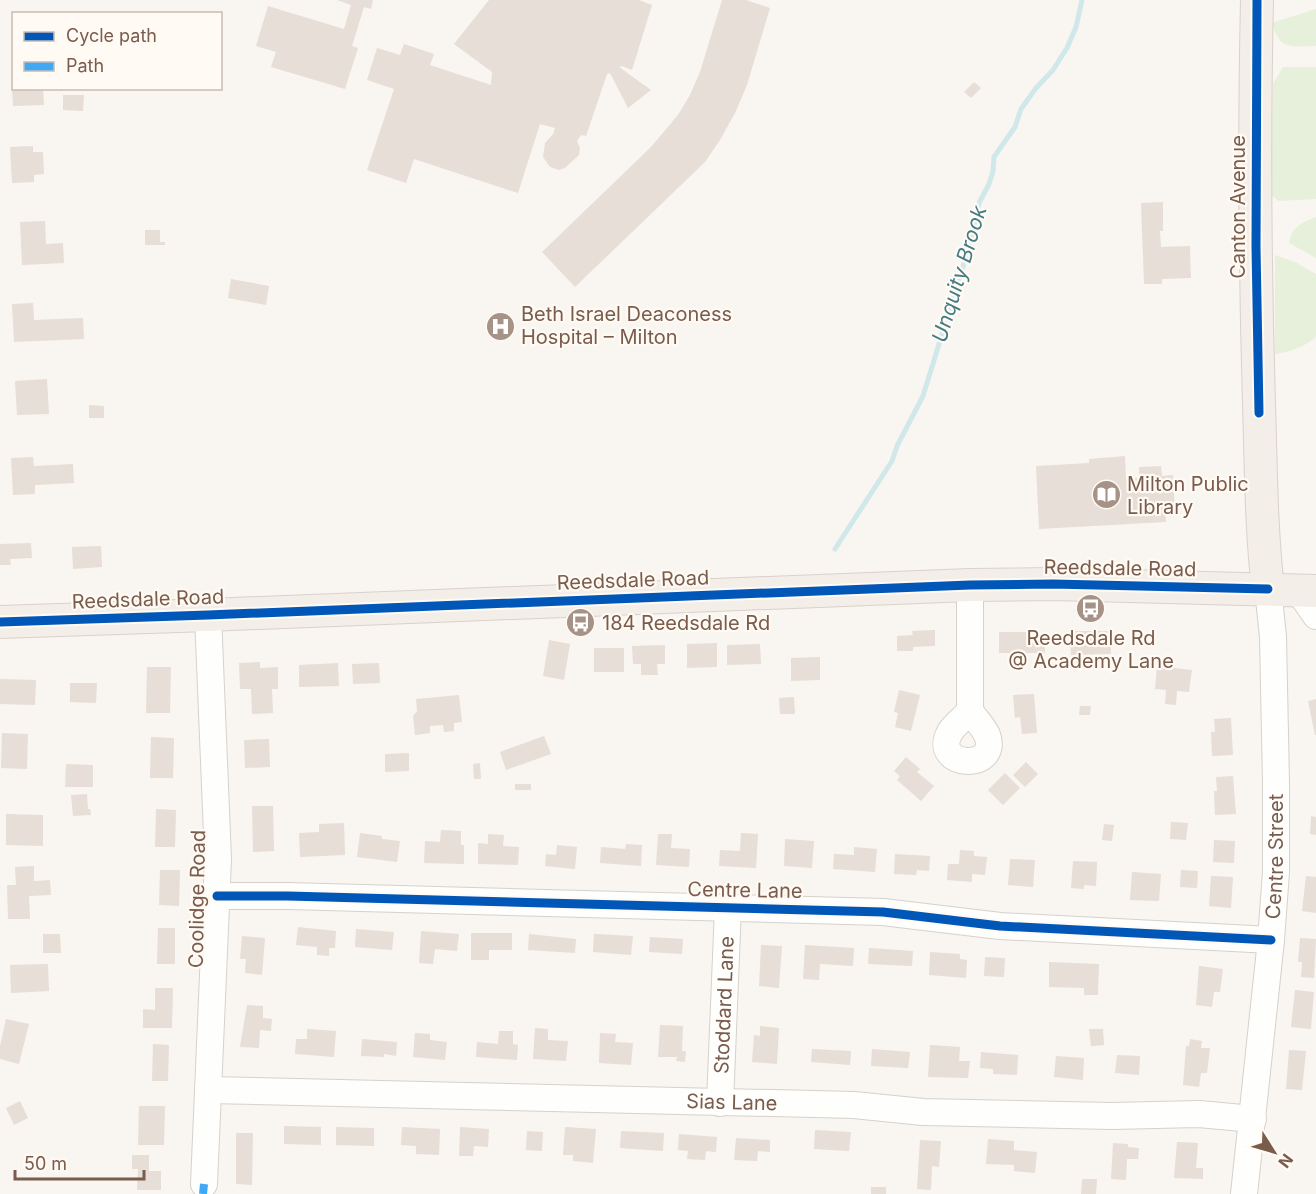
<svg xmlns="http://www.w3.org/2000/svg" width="1316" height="1194" viewBox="0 0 1316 1194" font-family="Inter,sans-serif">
  <rect width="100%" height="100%" fill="#f9f5f0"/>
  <path fill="#e7f0db" d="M1316,9V46C1290,46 1280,51 1272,23Z
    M1283,67H1316V199L1279,201L1270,194L1273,84Z
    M1316,217V258L1289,243C1292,227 1301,223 1316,217Z
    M1275,255L1297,263L1316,274V337C1305,347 1289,352 1275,354Z"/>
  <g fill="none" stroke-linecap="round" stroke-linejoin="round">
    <path stroke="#d0e8ea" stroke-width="5" d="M835,549L892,461L897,446L923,396L969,247L979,203L989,184L993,171L994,157L1015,127L1021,109L1036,88L1053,70L1067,48L1076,27L1082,0"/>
  </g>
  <path fill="#e6ded7" d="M337,0H373L371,9L364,7L352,46L358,48L345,89L271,67L276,52L256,46L268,6L344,29L351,5Z
    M489,0H639L652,5L632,70L622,66L619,67L651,90L628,108L610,73L607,74L586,136L581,135L577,141L580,148L579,155L565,168L559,170L550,167L543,157L545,143L553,134L555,128L540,124L518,193L414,159L406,183L367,170L394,89L367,80L377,48L400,55L404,44L434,54L430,65L491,85L492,72L454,44Z
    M722,0H746L770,8L747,85L735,113L720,140L705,162L575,287L542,252L651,147L678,115L690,95L700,72Z
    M974,82L981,88L971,98L964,92Z
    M12,88H43L44,105L13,106Z
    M63,95H84L83,111L63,110Z
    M33,146V152H43L44,174L34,175V182L12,183L10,147Z
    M1163,202V231H1160L1161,247L1190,246L1191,278L1162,279V284H1144L1141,203Z
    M45,221L46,244L63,243L64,263L22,265L20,222Z
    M145,230H160V242H165V245H145Z
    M231,279L269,286L266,305L228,298Z
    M33,303L34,320L83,318L84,339L14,342L12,304Z
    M47,379L49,414L17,415L15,381Z
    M89,405L104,406V418H89Z
    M1125,456L1126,479L1139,478V467L1161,466L1162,476L1173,475L1175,511L1165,512L1166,522L1039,529L1036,466L1089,463V459Z
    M33,457L34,466L73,464L74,483L35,485V494L13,495L11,458Z
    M31,543L32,558L10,559L11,565H0V544Z
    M101,546L102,567L73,569L72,547Z
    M935,630V646L913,647V651H897V636L913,635L912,631Z
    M1070,631H1110L1111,654L1071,655Z
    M999,632H1029V636H1045V653H999Z
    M549,640L570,644L564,680L543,676Z
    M717,643V667L687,668V644Z
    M760,644L761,664L727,665V645Z
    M665,645V664H657L658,675H641V664H633L632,646Z
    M594,648H624V672H594Z
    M820,657V680L791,681V658Z
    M260,662V668L278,667V689H272L273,713L252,714L251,689H240L239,663Z
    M338,663L339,686L299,687V665Z
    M379,663L380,683L353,684L352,664Z
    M1157,666L1192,670L1189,692L1177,691L1176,705L1165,704L1166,690L1155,689Z
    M147,667H171L170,713H146Z
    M0,679L36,680L35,705L0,704Z
    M70,683H97L96,703L70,702Z
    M899,690L920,695L911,731L895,727L898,713L894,712Z
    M1034,694L1037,733L1022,734L1020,717L1015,718L1013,695Z
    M459,695L462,722L454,723V731L444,732L443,725L430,726V733L415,735L413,716L417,711L416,699Z
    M794,697L795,714H780L779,698Z
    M1316,699V735H1315L1308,701Z
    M1080,706H1091L1090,715H1079Z
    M1231,718L1233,755L1212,756L1211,732H1215L1214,719Z
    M2,733L28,734L27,769L1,768Z
    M544,736L551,754L506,770L500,752Z
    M151,737L174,738L173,778H150Z
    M269,739L270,767L245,768L244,740Z
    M409,753V771L385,772V754Z
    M906,757L920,769L917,772L934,786L921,801L897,780L900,776L894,771Z
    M1026,762L1038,774L1025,787L1013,775Z
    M480,763L481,779H474L473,764Z
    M66,764L93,765V787H65Z
    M1005,773L1020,788L1003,805L988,790Z
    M1233,776L1236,814L1215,815L1214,791H1217L1216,777Z
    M515,784H531V790H515Z
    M87,794L88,809H90L91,815L73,816L71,795Z
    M252,806H273L274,851L253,852Z
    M156,809L176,810L175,847H155Z
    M6,814L43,815V846L6,845Z
    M1311,816L1316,817V835L1310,834Z
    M1171,822L1188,823L1186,840L1170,839Z
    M344,823L345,855L300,857L299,833L319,832V824Z
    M1104,824L1114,825L1112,841L1102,840Z
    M441,830L461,831V845H464V864L424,863L425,841L440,842Z
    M360,833L382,836V839L400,841L397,862L357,857Z
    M741,833L758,834L756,868L719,866L720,850L740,851Z
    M488,834L504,835L503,846L519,847L518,865L478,864V843L488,844Z
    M658,834H672L671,848L690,849L689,867L656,865Z
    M785,839L814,841L812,868L784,866Z
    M1214,840L1235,841L1234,863L1213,862Z
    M626,844L642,845L641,866L600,863L601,847L625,849Z
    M557,845L577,847L575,869L545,866L546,854L556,855Z
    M854,847L877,849L875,872L833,869L834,854L854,855Z
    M960,850L974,851V856L987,857L985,875L972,874V882L947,880L948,864H959Z
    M895,854L930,856L929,871L917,870L916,875L894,874Z
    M1010,859L1035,860L1033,887L1008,885Z
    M1073,861L1097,862L1096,886L1084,885V889L1071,888Z
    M34,866V881L50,880L51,895L29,896L30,919H8L7,885H16L15,867Z
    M160,870H180L179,906L159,905Z
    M1181,870L1198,871L1197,888L1180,887Z
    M1132,872L1161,874L1159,901L1130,900Z
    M1211,876L1233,877L1231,908L1209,906Z
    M1306,876L1316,877V913L1302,911Z
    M298,927L336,931L335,948H329V956L317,955V947L296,945Z
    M158,928H175V964H157Z
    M356,929L394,932L392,950L355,947Z
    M421,931L459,934L457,951L435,949L433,964L419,963Z
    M471,933H512V950H489V960H471Z
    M43,934H60L61,953H43Z
    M529,934L576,939L575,953L528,950Z
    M594,934L633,936L631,955L593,952Z
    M242,936L265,938L262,975L245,973L246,959H240Z
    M650,937L683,939L682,954L649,952Z
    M1300,938L1316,939L1314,978L1301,977L1302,962H1298Z
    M761,945L782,946L779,988L759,986Z
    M805,945L854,948L853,966L820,964L819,980L803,979Z
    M869,948L913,951L912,966L868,964Z
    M930,952L960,954V959L967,960L966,978L929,975Z
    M985,957L1005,958L1004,977L984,976Z
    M1049,962L1099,964L1098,995H1084V988L1049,987Z
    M48,964L49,991L11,993L10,965Z
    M1199,966L1223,969L1220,992H1214L1212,1007L1196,1005Z
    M155,988H173L172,1028H143V1009L155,1010Z
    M1295,990L1314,992L1311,1029L1291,1027Z
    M247,1005L263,1006V1018L272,1019L271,1031L260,1030L259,1048L240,1047Z
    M6,1019L29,1024L19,1064L0,1059V1046Z
    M660,1025L683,1026L682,1051H686L685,1062L676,1061L677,1057H658Z
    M760,1026L779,1028L777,1064L752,1062L754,1035L760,1036Z
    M535,1028L548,1029V1040L568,1041L566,1061L533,1059Z
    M307,1029L336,1031L334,1057L295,1054L296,1039H307Z
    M1089,1029H1103L1104,1045L1091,1046Z
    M499,1031H513V1044L518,1045L517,1060L476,1057L477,1042L498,1044Z
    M415,1033L430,1034V1040L447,1042L445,1060L413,1057Z
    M600,1033L616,1034L615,1042L633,1043L631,1065L599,1063Z
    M362,1039L397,1042L396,1056L384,1054V1057L361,1056Z
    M1190,1039L1202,1041L1201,1048H1210L1207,1073H1201L1199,1087L1183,1085L1186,1046H1189Z
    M153,1044L169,1045L168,1081H152Z
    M930,1045L960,1047L959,1061H970L968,1078L928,1077Z
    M812,1049L851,1051L850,1065L811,1062Z
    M872,1049L910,1052L908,1068L871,1066Z
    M1289,1050L1306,1051L1302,1090L1286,1089Z
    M981,1052L1018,1055L1017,1075L993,1074V1069L980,1068Z
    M1117,1055L1140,1056L1139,1075L1115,1073Z
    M1056,1056L1084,1058L1083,1080L1054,1077Z
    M20,1101L28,1118L14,1125L6,1108Z
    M139,1106H165L164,1145H138Z
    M284,1126L321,1127V1145L284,1144Z
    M336,1127L374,1128V1146L336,1145Z
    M402,1127L440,1129L439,1155L416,1154V1146L401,1145Z
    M460,1127L489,1129L488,1147L474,1146L473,1156H459Z
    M565,1127L596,1129L593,1163L573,1161V1155H563Z
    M815,1130L851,1132L849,1151L814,1149Z
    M527,1131L543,1132L542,1151L526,1150Z
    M621,1131L664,1133L663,1151L620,1148Z
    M236,1133H253L252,1185L236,1184Z
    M679,1134L717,1137L716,1152L706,1151L705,1160L687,1159L688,1151L678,1150Z
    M736,1138L770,1140V1152L758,1151L757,1161L734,1160Z
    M988,1139L1014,1141V1150L1037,1152L1035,1173L1014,1171V1165L986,1164Z
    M920,1140L941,1141L939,1167L932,1166L931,1190L917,1189Z
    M1177,1142L1198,1143L1196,1168H1203V1179L1174,1178Z
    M1113,1143L1128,1144V1147L1139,1148L1138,1159H1127L1126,1180L1111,1179Z
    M132,1155H149V1171H161V1190H137L138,1169H132Z
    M1082,1179H1097L1096,1194H1081Z
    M871,1187H886V1194H871Z"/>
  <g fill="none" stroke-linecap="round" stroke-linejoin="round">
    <defs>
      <g id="minor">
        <path d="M970,585V711"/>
        <path d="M1298,590L1316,616"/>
        <path d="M970,711C975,719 983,726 987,735C1001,772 930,768 950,732C955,724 964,718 970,711Z"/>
        <path d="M217,896H288L883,912L1000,926L1271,940"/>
        <path id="s1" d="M208,1090L854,1105L923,1112L1112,1116L1199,1114L1253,1119"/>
        <path id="s2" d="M720,1103L728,908"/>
        <path d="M204,1184L218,859L208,615"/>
        <path id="s3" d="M1244,1194L1271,940L1276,872V783L1273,637L1268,589"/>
      </g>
      <path id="major" d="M1257,0C1254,134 1255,269 1259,404C1261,466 1261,528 1268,589
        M0,622L208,615L970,585L1053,584L1316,591"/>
    </defs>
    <use href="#minor" stroke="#d7d1cb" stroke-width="28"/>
    <use href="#major" stroke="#dad1cc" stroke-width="34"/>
    <use href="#minor" stroke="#fefefd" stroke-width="26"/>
    <use href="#major" stroke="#f3eee8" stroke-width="32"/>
    <path stroke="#3fa9f5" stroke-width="8" stroke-dasharray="15 8" stroke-linecap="butt" d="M203,1194L204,1184"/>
    <defs>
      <path id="cycleway" d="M1257,0L1256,247L1259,413
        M0,622L208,615L970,585L1053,584L1268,589
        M217,896H288L883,912L1000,926L1271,940"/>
    </defs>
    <use href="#cycleway" stroke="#fffaf3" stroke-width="13"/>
    <use href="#cycleway" stroke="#0057b8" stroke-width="9"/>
  </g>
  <defs>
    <symbol id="hospital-disc" viewBox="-11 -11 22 22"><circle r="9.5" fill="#a69286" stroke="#fffaf3"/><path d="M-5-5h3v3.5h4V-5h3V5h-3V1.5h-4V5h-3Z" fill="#fff"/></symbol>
    <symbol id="library-disc" viewBox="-11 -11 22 22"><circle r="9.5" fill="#a69286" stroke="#fffaf3"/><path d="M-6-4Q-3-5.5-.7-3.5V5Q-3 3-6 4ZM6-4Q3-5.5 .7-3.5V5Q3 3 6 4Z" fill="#fff"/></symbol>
    <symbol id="bus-disc" viewBox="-11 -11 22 22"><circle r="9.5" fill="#a69286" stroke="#fffaf3"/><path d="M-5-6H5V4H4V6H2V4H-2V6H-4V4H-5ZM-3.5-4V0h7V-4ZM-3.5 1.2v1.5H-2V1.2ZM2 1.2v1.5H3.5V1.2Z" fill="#fff"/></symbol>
  </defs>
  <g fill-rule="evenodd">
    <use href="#hospital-disc" x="484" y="310" width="33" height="33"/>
    <use href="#library-disc" x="1090" y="478" width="33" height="33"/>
    <use href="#bus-disc" x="1074" y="592" width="33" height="33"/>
    <use href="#bus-disc" x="564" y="606" width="33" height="33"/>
  </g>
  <g text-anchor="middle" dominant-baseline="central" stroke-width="4.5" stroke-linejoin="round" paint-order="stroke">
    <g font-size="20" fill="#7a5c4d" stroke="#fffaf3">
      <text transform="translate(1238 207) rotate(-90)">Canton Avenue</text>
      <text transform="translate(1120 568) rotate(1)">Reedsdale Road</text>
      <text transform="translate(633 580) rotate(-2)">Reedsdale Road</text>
      <text transform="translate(148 599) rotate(-2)">Reedsdale Road</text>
      <text stroke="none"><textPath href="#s3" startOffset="339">Centre Street</textPath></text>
      <text transform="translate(745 890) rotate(1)">Centre Lane</text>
      <text transform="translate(197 899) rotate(-89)">Coolidge Road</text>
      <text stroke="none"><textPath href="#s2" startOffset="98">Stoddard Lane</textPath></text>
      <text stroke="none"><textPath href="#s1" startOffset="524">Sias Lane</textPath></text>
    </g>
    <g font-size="20" fill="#7a5c4d" stroke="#fffaf3" text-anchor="start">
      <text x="521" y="314">Beth Israel Deaconess<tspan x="521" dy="23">Hospital – Milton</tspan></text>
      <text x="1127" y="484">Milton Public<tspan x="1127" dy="23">Library</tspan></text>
      <text x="602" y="623">184 Reedsdale Rd</text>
      <text x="1091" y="638" text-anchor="middle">Reedsdale Rd<tspan x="1091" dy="23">@ Academy Lane</tspan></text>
    </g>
    <g font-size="21" font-style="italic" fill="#437c86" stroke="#fffaf3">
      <text transform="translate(959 274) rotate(-73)">Unquity Brook</text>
    </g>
  </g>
  <rect x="12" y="12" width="210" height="78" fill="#fffaf3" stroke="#cabbb1" stroke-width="1.5"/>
  <rect x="24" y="32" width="30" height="9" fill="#0057b8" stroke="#cabbb1" stroke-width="1.5"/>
  <text x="66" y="42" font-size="18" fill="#7a5c4d">Cycle path</text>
  <rect x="24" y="62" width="30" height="9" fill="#3fa9f5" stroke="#cabbb1" stroke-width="1.5"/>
  <text x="66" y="72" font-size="18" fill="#7a5c4d">Path</text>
  <g transform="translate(1274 1152) rotate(127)" stroke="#fffaf3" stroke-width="4.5" paint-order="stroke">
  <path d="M0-4.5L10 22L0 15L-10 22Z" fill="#7a5c4d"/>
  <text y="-9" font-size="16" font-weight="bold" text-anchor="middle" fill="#7a5c4d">N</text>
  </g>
  <path d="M15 1170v9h129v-9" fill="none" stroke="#7a5c4d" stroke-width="3"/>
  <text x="24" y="1170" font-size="18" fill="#7a5c4d" stroke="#fffaf3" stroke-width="4.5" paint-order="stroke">50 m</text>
</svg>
